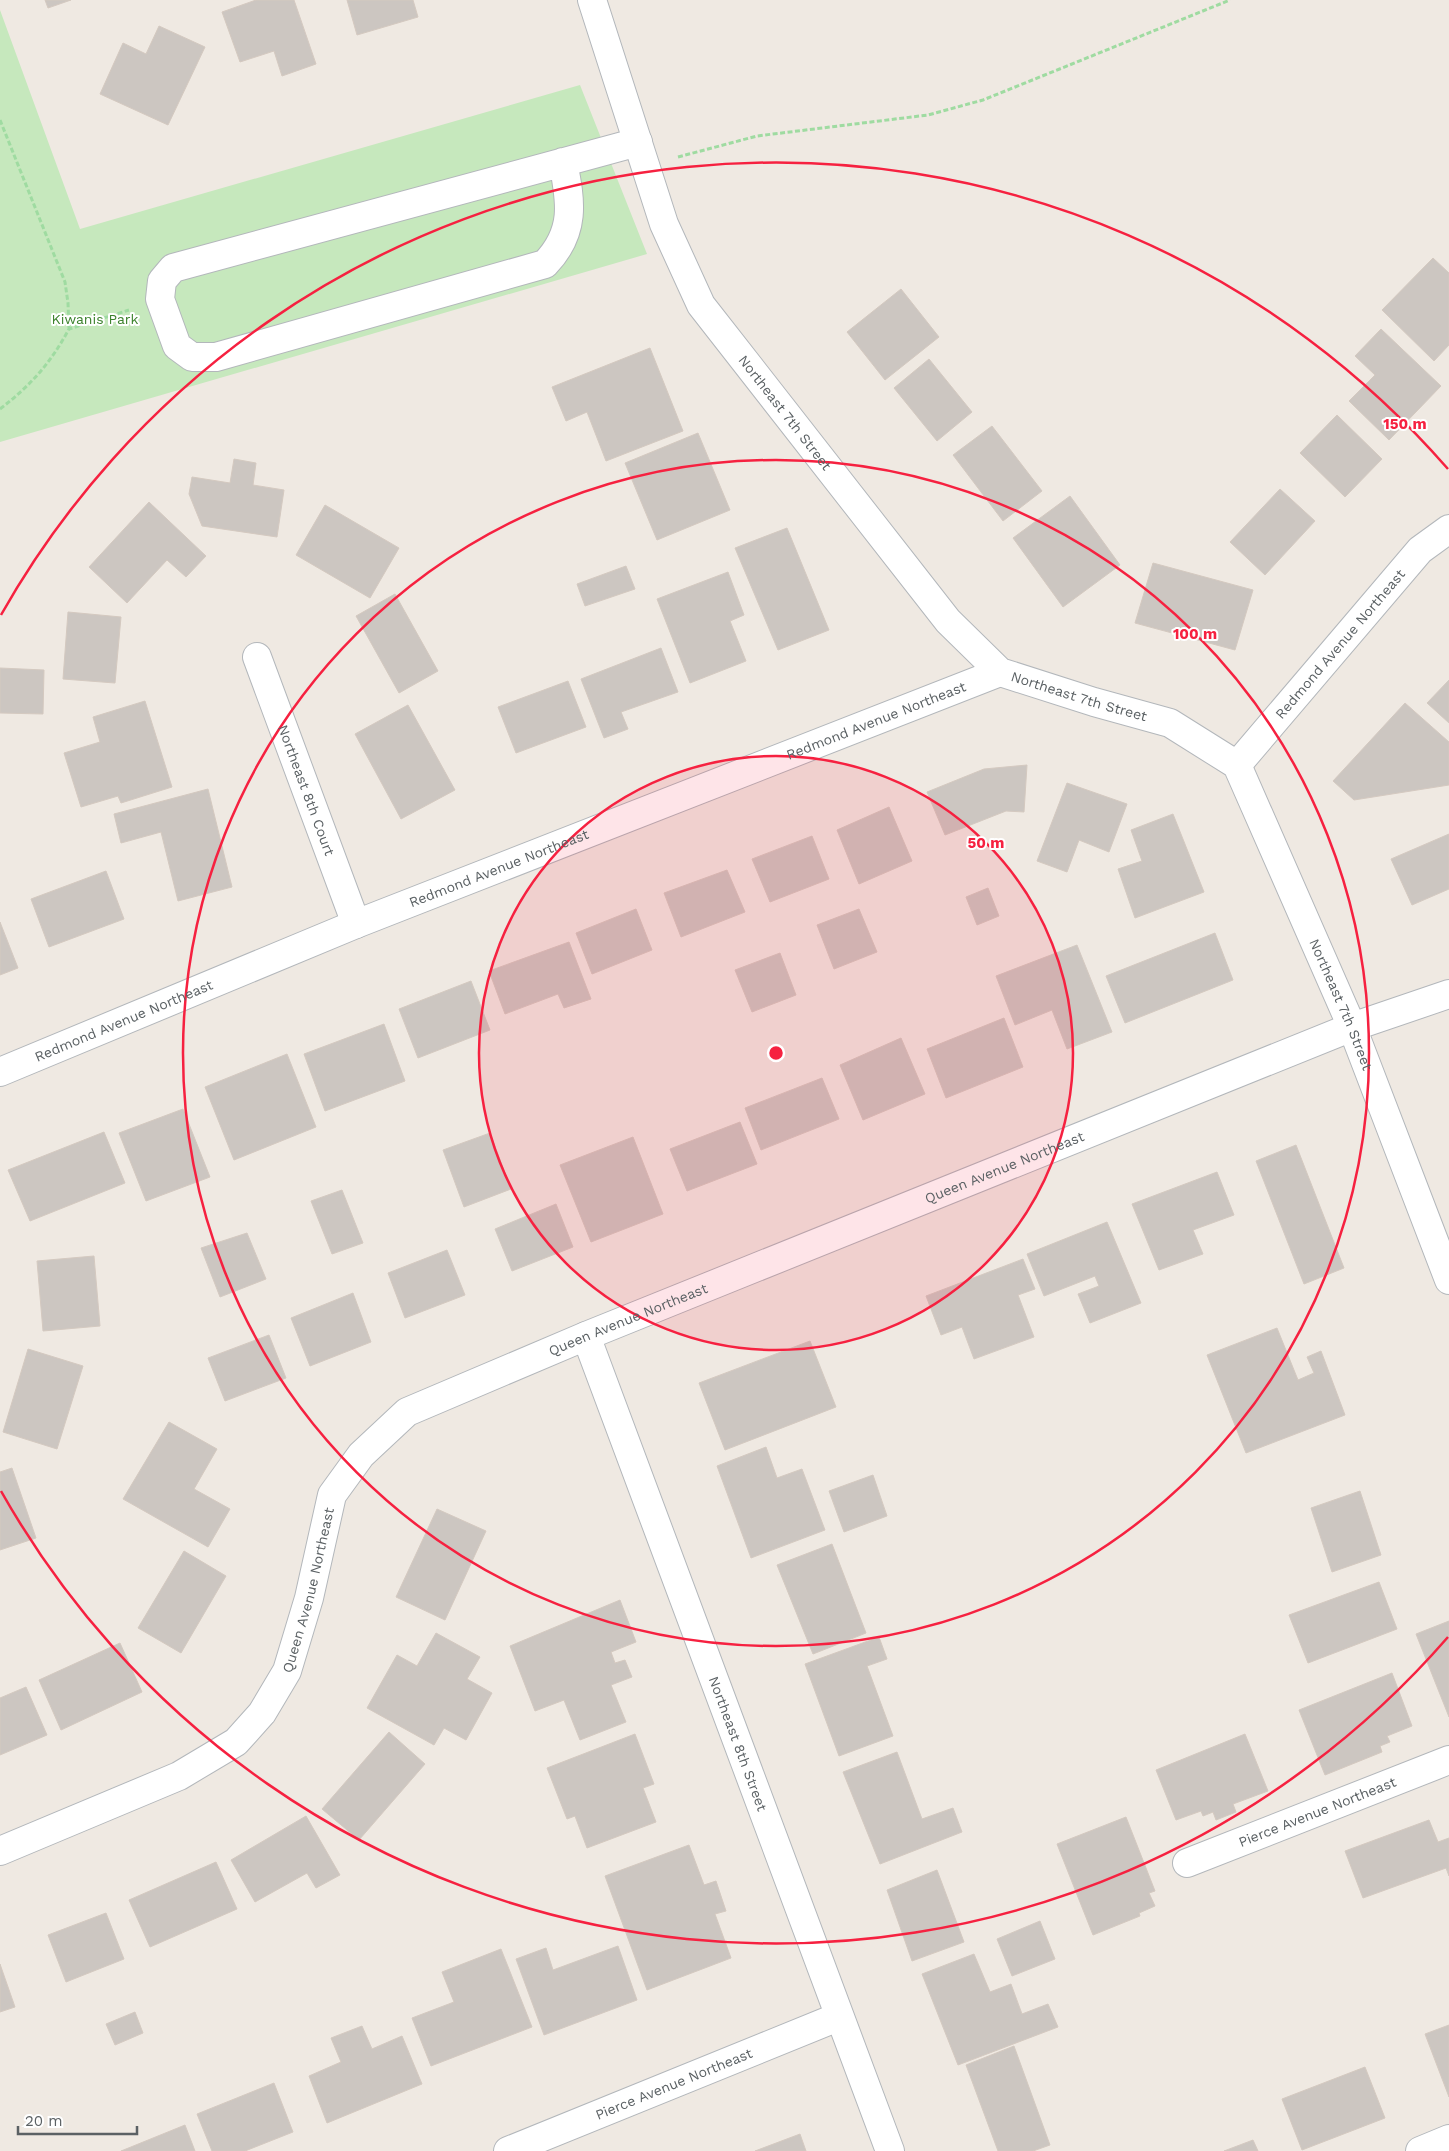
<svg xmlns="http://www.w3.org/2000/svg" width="1449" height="2151" viewBox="0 0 1449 2151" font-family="'Work Sans',sans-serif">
  <rect width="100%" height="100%" fill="#efe9e2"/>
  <path fill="#c6e8bd" d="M0,10L80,229L580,85L647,254L0,442Z"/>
  <path fill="#ccc6c1" stroke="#d4c9c0" d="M45,0H71L48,8Z
    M256,0H294L316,64L282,76L274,51L240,62L222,12Z
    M347,0H413L418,17L357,35Z
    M159,26L205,47L168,125L100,94L123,43L146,54Z
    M1433,258L1449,273V345L1434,361L1382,310Z
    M901,289L939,337L885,380L847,332Z
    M1381,329L1441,386L1389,440L1349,401L1375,375L1355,356Z
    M650,348L683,431L606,461L587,412L566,421L552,387Z
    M929,359L972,412L937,441L894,388Z
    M1337,415L1382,459L1345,497L1300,453Z
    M992,426L1042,491L1003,521L953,455Z
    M698,433L730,510L657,540L625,463Z
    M234,459L256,463L253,485L284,490L277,537L202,526L189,494L192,477L230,483Z
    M1280,489L1315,521L1265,575L1230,542Z
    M1070,496L1120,565L1063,607L1013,538Z
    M149,502L206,556L186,577L167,560L127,603L89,567Z
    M325,505L399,548L370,598L296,555Z
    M787,528L829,630L778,650L735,548Z
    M1153,563L1253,590L1235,650L1135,623Z
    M626,566L635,589L585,606L577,584Z
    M728,572L744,615L730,621L746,661L690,683L657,599Z
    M395,594L438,671L399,693L356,616Z
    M68,612L121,617L115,683L63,679Z
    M661,648L678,692L621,712L628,729L604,738L581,679Z
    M0,668L44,670L43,714L0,713Z
    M1449,680V723L1427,703Z
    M568,681L586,727L516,753L498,707Z
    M145,701L172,787L121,803L118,796L81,807L64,753L100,742L93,717Z
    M1405,703L1449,742V785L1354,800L1333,781Z
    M408,705L455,790L401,819L355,734Z
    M1027,765L1024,812L1006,811L945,835L927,792L984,769Z
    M1067,783L1127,804L1109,852L1079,840L1067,872L1037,861Z
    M208,789L232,887L178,901L161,832L121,843L114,814Z
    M889,807L912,861L859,884L837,830Z
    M1173,814L1204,892L1135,918L1118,869L1142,861L1131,830Z
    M1449,834V889L1412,905L1391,859Z
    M812,836L829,879L770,902L752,859Z
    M727,870L745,912L681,937L664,893Z
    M106,871L124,919L49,947L31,899Z
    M988,888L999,916L977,925L966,897Z
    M636,909L652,950L592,974L576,933Z
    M859,909L877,952L834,969L817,925Z
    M0,922L18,968L0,975Z
    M1215,933L1233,980L1125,1023L1106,976Z
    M569,942L591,999L564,1008L558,994L505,1014L489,971Z
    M1077,945L1112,1032L1067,1049L1052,1010L1015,1025L996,976Z
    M780,953L796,995L752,1012L735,970Z
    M471,981L490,1030L418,1058L399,1009Z
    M1004,1018L1023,1067L946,1098L927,1049Z
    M384,1024L405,1081L325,1111L304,1054Z
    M901,1038L925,1094L863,1120L840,1065Z
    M287,1054L316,1127L234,1160L205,1087Z
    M822,1078L839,1119L761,1150L745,1108Z
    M183,1109L210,1177L146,1201L119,1133Z
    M740,1122L757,1164L687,1191L670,1149Z
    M104,1132L125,1183L30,1221L8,1170Z
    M490,1133L511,1189L464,1207L443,1150Z
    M633,1137L663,1214L591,1242L560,1165Z
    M1296,1145L1344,1268L1304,1284L1256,1161Z
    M1217,1172L1234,1215L1193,1230L1203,1254L1159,1270L1132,1204Z
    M342,1190L363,1243L332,1254L311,1201Z
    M556,1204L573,1247L512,1271L495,1229Z
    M1107,1222L1141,1303L1090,1323L1078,1294L1099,1286L1095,1276L1044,1296L1027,1254Z
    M247,1233L266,1279L220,1297L201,1248Z
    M447,1250L465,1295L405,1318L388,1273Z
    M94,1256L100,1326L43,1331L37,1261Z
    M1023,1259L1035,1289L1018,1295L1034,1337L974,1359L962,1327L941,1335L926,1296Z
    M353,1293L371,1342L310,1366L291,1318Z
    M1277,1328L1298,1380L1314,1373L1307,1357L1321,1351L1345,1415L1246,1453L1207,1355Z
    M269,1335L286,1378L225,1401L208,1358Z
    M810,1341L836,1407L725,1450L699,1383Z
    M28,1349L83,1366L57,1449L3,1432Z
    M169,1422L217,1449L194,1489L230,1509L208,1547L123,1499Z
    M766,1447L777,1478L802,1469L825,1530L751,1558L717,1466Z
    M12,1468L36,1538L0,1550V1472Z
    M873,1475L887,1516L844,1532L829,1491Z
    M1360,1491L1381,1555L1332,1572L1311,1508Z
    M437,1509L486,1531L445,1620L396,1597Z
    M832,1544L866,1633L813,1654L777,1565Z
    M184,1551L226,1576L181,1653L138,1628Z
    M1379,1582L1397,1629L1308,1663L1289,1615Z
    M620,1600L636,1642L611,1652L615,1663L625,1660L632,1677L611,1685L626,1722L580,1740L564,1700L535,1711L510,1646Z
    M1449,1621V1717L1416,1634Z
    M436,1633L480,1657L467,1679L492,1693L466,1740L444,1728L434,1745L367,1708L397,1655L417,1666Z
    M879,1637L887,1659L867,1666L893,1736L839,1756L805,1664Z
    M120,1643L142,1692L61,1730L39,1680Z
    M1392,1673L1412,1726L1387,1736L1390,1742L1380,1746L1382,1752L1325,1775L1299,1710Z
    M26,1687L47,1735L0,1755V1698Z
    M389,1732L425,1764L359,1840L322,1809Z
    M635,1734L654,1784L643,1788L656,1822L587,1848L575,1816L567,1819L547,1768Z
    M1245,1734L1268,1791L1233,1804L1236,1812L1216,1820L1213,1812L1203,1816L1201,1811L1176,1820L1156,1770Z
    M897,1752L922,1819L953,1808L962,1832L880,1864L843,1772Z
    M306,1816L340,1875L316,1888L307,1873L255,1902L231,1860Z
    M1126,1817L1155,1891L1149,1893L1155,1906L1139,1913L1140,1916L1093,1935L1057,1844Z
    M1429,1820L1438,1842L1449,1838V1876L1446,1868L1363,1898L1345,1851Z
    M689,1845L704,1885L716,1881L726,1911L715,1914L731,1958L647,1990L605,1876Z
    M216,1862L237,1909L150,1947L129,1900Z
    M937,1870L964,1942L912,1961L887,1890Z
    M106,1913L124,1959L66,1982L48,1935Z
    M1040,1921L1055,1959L1012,1976L997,1939Z
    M618,1946L637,2000L544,2035L516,1959L546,1948L553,1970Z
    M501,1949L532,2027L431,2066L412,2018L454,2002L442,1972Z
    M974,1954L990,1992L1011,1984L1022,2014L1048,2004L1058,2027L958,2065L922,1974Z
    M0,1964L15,2007L0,2012Z
    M135,2012L143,2033L115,2045L106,2024Z
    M1449,2025V2097L1425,2034Z
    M362,2026L372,2049L402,2036L422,2084L327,2123L309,2076L341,2062L331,2038Z
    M1014,2046L1050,2145L1033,2151H998L966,2065Z
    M1365,2067L1385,2118L1302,2150L1282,2099Z
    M274,2083L293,2132L245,2151H212L197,2114Z
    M185,2125L195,2151H121Z
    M800,2134L806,2151H755Z
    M1253,2140L1258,2151H1224Z"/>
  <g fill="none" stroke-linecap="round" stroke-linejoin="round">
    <defs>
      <g id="minor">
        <path id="s1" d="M592,0L664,224L701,305L948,621L1000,672L1094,702L1170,723L1237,765L1352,1027L1449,1280"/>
        <path d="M563,162C571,202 576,232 545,264L216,357H192L177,346L160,299L162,281L173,268L638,142"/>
        <path id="s2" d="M257,657L356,924"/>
        <path id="s3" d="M1237,765L1420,550L1449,529"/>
        <path id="s4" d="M0,1072L356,924L1000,672"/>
        <path id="s5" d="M586,1336L890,2151"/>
        <path id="s6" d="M0,1851L179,1776L236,1742L262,1713L287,1671L309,1598L332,1495L361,1455L407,1412L586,1336L1352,1027L1449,994"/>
        <path id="s7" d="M1187,1863L1449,1760"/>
        <path id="s8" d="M508,2151L838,2017"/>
        <path d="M1420,2151L1449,2139"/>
      </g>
    </defs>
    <use href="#minor" stroke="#b3b7bb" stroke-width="30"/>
    <path stroke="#9fdba1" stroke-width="3" stroke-dasharray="5 2.5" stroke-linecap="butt" d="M0,120L65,282L68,303L69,329
      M678,157L757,136L928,115L983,100L1230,0
      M0,409C31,385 50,364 69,329L129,310"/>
    <use href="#minor" stroke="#fff" stroke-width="28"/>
  </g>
  <circle cx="776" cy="1053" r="297" fill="#f62140" fill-opacity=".12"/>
  <g fill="none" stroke="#f62140" stroke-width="2.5">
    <circle cx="776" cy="1053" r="297"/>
    <circle cx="776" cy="1053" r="593"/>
    <path d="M1448 1637A890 890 0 0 1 1 1491M1 615A890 890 0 0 1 1448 469"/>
  </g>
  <g text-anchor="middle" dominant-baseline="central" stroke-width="4" stroke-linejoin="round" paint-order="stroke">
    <g font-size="14" fill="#3c822d" stroke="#fff">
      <text x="95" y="319">Kiwanis Park</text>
    </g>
    <g font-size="14" fill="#5b6164" stroke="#fff">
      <text stroke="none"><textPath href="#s1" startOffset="461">Northeast 7th Street</textPath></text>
      <text stroke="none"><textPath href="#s3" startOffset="159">Redmond Avenue Northeast</textPath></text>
      <text stroke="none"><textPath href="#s1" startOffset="881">Northeast 7th Street</textPath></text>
      <text stroke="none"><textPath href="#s4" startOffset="944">Redmond Avenue Northeast</textPath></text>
      <text stroke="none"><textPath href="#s2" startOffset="142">Northeast 8th Court</textPath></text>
      <text stroke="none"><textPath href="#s4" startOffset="539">Redmond Avenue Northeast</textPath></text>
      <text stroke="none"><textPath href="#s1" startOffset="1316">Northeast 7th Street</textPath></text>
      <text stroke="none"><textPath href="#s4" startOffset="134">Redmond Avenue Northeast</textPath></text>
      <text stroke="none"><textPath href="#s6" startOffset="1288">Queen Avenue Northeast</textPath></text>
      <text stroke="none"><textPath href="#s6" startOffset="882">Queen Avenue Northeast</textPath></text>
      <text stroke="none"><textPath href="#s6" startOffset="432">Queen Avenue Northeast</textPath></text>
      <text stroke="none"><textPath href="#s5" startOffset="435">Northeast 8th Street</textPath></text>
      <text stroke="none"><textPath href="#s7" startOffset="140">Pierce Avenue Northeast</textPath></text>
      <text stroke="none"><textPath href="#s8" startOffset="179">Pierce Avenue Northeast</textPath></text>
    </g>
  </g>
  <circle cx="776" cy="1053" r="8" fill="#f62140" stroke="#fff" stroke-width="2.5"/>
  <g font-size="15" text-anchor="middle" font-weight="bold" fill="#f62140" stroke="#fff" stroke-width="4" stroke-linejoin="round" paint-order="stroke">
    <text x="1405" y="429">150 m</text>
    <text x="1195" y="639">100 m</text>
    <text x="986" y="848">50 m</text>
  </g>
  <path d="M18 2126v8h119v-8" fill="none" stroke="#5b6164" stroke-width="2.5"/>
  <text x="25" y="2126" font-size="15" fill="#5b6164" stroke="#ffffff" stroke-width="4" paint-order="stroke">20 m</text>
</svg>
